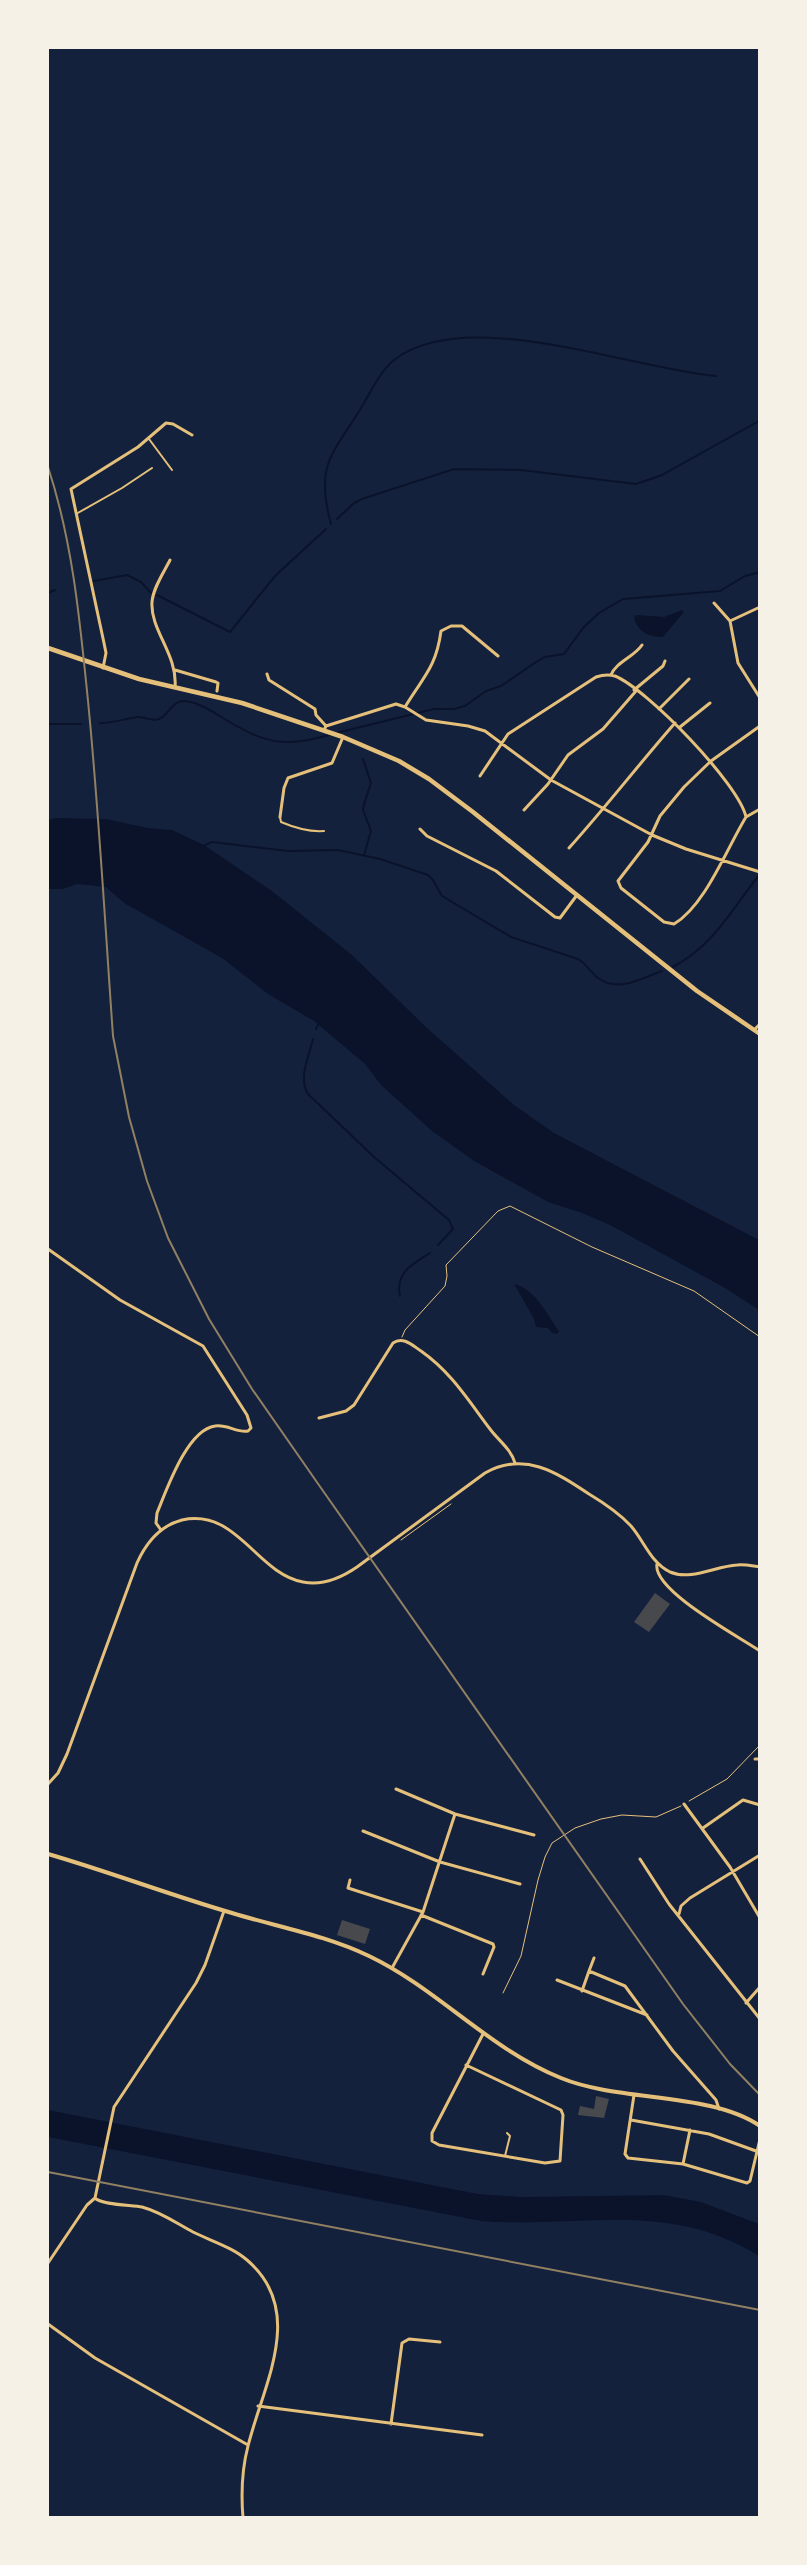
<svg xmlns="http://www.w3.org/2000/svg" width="807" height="2565" viewBox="0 0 807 2565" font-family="Inter,sans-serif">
  <rect width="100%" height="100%" fill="#14213d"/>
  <path fill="#0b132b" d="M682,610L684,612L663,637C649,637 638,632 634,618L636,615L664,617Z
    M56,818L106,819L148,828L172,830L204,845L272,891L352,955L427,1028L514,1105L554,1133L759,1240V1310L725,1288L610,1225L582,1213L548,1202L474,1161L432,1131L381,1085L365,1064L314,1021L268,994L222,958L124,903L106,887L77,884L63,889H48V820Z
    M514,1284C536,1289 547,1315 559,1331L557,1334L552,1333L548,1328L536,1327L534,1319Z
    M48,2110L478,2194L523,2197L664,2195L701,2202L759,2224V2256C667,2199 582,2229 481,2221L48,2137Z"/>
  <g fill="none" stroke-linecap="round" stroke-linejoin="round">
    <path stroke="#0b132b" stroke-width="2" d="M337,519L354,503L362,499L454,469L521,470L636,484L662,475L759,421
      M331,524C316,468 329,458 358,413C369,396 379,372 394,360C465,304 632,369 716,376
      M94,581L127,575L141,582L151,593
      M48,593L55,590
      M157,595L230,632L275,576L326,529
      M100,723C113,723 124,719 137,717C144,716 151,722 159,719C169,715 171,702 183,701C195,701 208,709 218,715C262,742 281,750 332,734
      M48,724H81
      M336,733L434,709H454L465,706L486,691L501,686L536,662L545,657L564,654L583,628L599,613L623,599L720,591L745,576L760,572
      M363,759L371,783L364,804L363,810L371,831L364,855
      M203,846L212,842L288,851L338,850L380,859L428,875L433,880L442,896L511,937L578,959C587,964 590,972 598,978C619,993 642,978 662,971
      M673,967C715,944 731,910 760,874
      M316,1029L319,1022
      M313,1039C309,1056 298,1078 308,1094L374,1157L449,1220L453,1229L438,1245
      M400,1296C395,1273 412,1264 430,1253"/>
  </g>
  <path fill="#48494c" d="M655,1593L670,1604L649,1632L634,1622Z
    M342,1920L370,1929L365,1944L337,1935Z
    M596,2096L609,2099L604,2118L578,2115L580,2106L594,2109Z"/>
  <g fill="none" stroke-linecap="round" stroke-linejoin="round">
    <path stroke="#e5c07b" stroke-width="1" d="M402,1337L405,1330L445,1286L447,1276L446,1265L498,1211L510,1206L592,1247L694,1291L760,1337
      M401,1540L451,1504
      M689,1801L727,1779L760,1745
      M503,1993L521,1956L538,1880L545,1857L552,1843L575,1828L601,1819L622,1815L656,1817L681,1806"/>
    <path stroke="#e5c07b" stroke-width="2" d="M149,439L172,470
      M76,514L122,488L152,468
      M280,817L281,822C295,828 309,832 324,831
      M505,2156L510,2136L507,2133"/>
    <path stroke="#e5c07b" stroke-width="3" d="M170,560C164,572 153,588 152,602C150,630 178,655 175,687
      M714,603L730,621L738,663L760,698
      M730,621L760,607
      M103,668L106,653L104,643L71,489L138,447L166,423L173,424L192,435
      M175,670L216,682L218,683L217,691
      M267,674L269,680L315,709L316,715L326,726
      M611,675C616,662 634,657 642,645
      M634,690L663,666L665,661
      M405,707C423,677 436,668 441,631L451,626H462L498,656
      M659,709L689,679
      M680,727L710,703
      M324,730L326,726L396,704L405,707L426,720L468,726L485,731L551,780L652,835L686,849L760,872
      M480,776L508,734L596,677C602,675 608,674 615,676C647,689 739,784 746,817C727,848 705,906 674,924L664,922L621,888L618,881L648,842L660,816L684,787L711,761L760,726
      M524,810L548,784L568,755L603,729L636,691
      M280,817L284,788L288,778L332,763L343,737
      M746,817L760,809
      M420,829L427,836L496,871L555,917L560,918L577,895
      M569,848C606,807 639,764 675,723
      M754,1030L760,1024
      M48,1249L120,1300L203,1346L247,1415L251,1428L248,1431C237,1433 227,1424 215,1426C187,1430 167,1489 157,1513L156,1523L161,1530
      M319,1418L346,1411L354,1405L393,1343C403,1336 412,1345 421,1351C451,1372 468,1400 490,1429C498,1440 511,1449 515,1463
      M657,1564C652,1590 738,1636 760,1651
      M755,1759H760
      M48,1784L58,1773L67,1754L137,1563C146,1543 159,1526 182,1520C237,1508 256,1573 303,1582C323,1586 341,1578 357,1567L485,1473C524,1451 556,1472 589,1494C604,1503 619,1513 631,1526C644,1541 651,1563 670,1572C691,1581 716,1566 737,1565C745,1564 752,1566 760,1567
      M396,1789L455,1814L534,1835
      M684,1804L730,1867L760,1918
      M703,1828L743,1800L760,1805
      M363,1831L440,1862L520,1884
      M640,1859L669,1904L760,2019
      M350,1880L348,1888L423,1912
      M679,1914L681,1906L690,1898L760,1855
      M421,1915L493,1944L494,1947L483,1974
      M392,1968L423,1912L455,1814
      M589,1971L594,1958
      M557,1980L647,2015
      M582,1991L589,1971L625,1986L673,2051L716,2100L719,2109
      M746,2003L760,1987
      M466,2065L561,2110L563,2115L560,2161L545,2163L439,2145L432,2141V2133L483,2034
      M634,2095L625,2154L628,2158L683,2164L747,2183L750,2181L760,2139
      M631,2120L709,2134L756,2151
      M683,2164L690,2130
      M95,2198C101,2205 132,2205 142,2207C161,2212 176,2223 193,2232C211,2241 232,2247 247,2260C307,2311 263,2385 248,2446C242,2469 241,2494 243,2518
      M95,2198L114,2107L196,1983L205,1965L224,1911
      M48,2263L87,2205L95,2198
      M48,2324L95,2358L248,2445
      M258,2406L482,2435
      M391,2424L402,2343L409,2339L440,2342"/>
    <path stroke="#e5c07b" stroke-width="4" d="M48,1854C110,1872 170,1895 232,1913C278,1927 325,1935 369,1956C438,1989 489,2049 561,2078C619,2102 711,2092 760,2126"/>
    <path stroke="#e5c07b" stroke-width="4.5" d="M48,648L139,679L242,703L343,737L399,761L429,779L473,812L697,991L760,1034"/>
    <path stroke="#918062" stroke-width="2" d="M48,467C73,543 80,622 88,701C99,812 105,924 113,1036L129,1117L147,1181L168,1238L209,1319L252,1389L321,1488L683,2004L730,2064L760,2095
      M48,2172L760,2310"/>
  </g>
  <rect width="807" height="2565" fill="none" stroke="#f6f1e7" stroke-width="98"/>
</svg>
